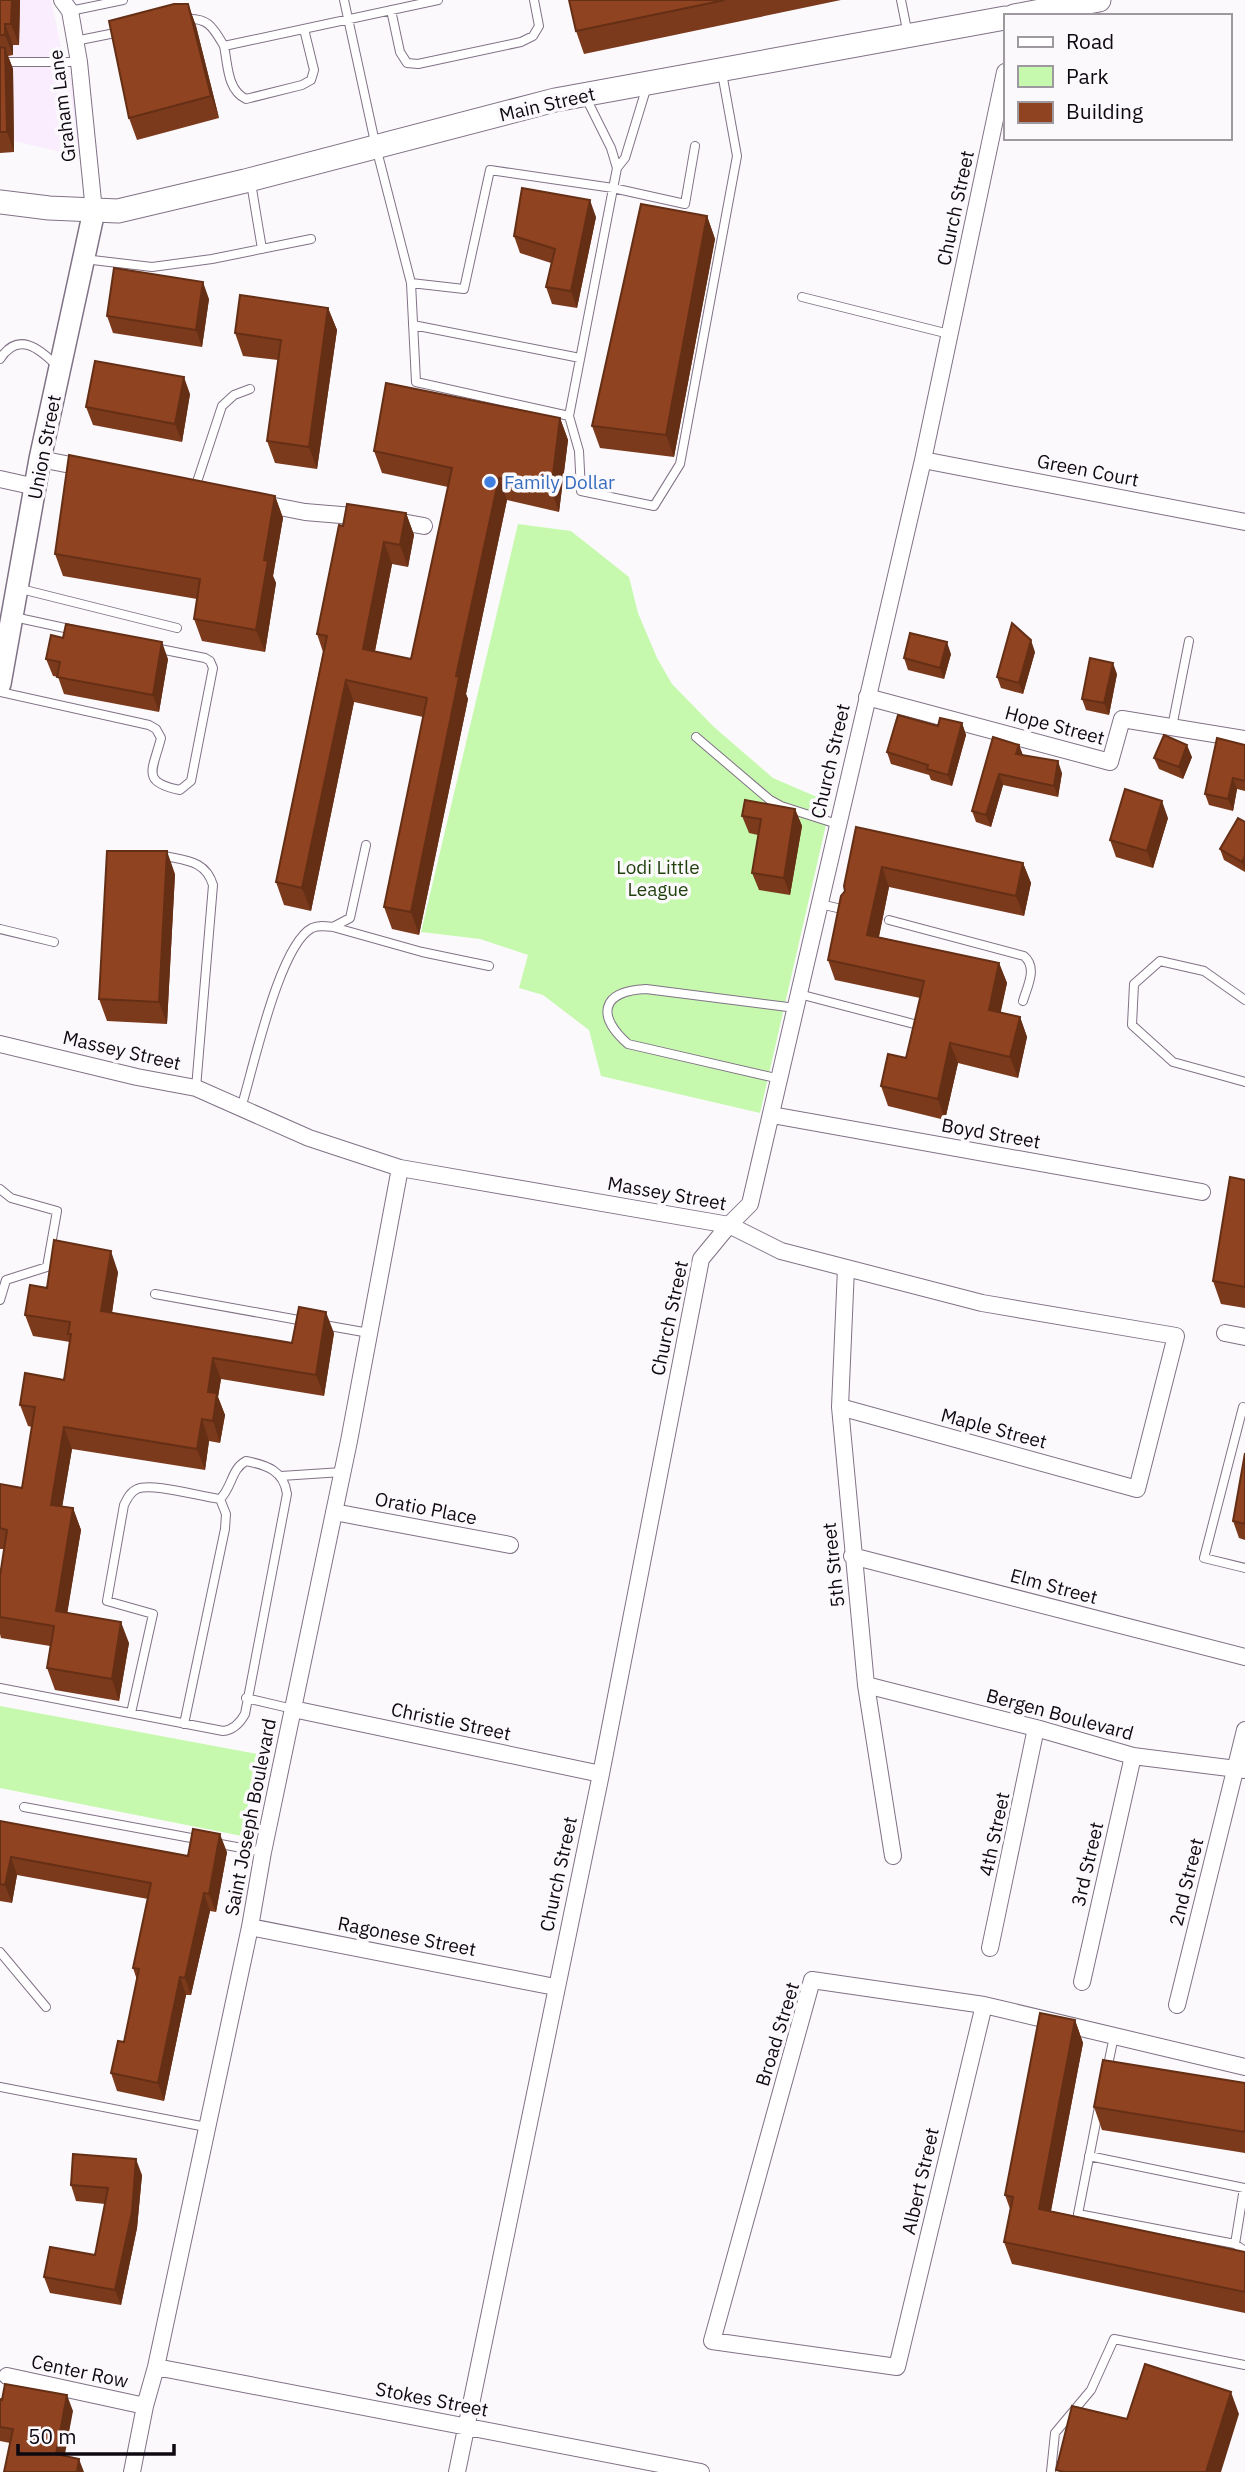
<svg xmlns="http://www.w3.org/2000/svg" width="1245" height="2472" viewBox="0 0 1245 2472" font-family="'IBM Plex Sans',sans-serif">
  <rect width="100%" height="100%" fill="#fcf9fd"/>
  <path fill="#f9edfe" d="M0,0H51L60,42L96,160L0,138Z"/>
  <path fill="#c6f9ae" d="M518,524L571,531L629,577L638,613L657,658L672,684L714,727L773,778L831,803L760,1113L601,1076L589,1030L543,995L519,988L528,955L480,939L421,932Z
    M0,1706L258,1754L242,1836L0,1788Z"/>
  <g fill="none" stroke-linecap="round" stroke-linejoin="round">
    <defs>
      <path id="service" d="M344,0L376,147L411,283L416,382L569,416L617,168L611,148L585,96
        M901,0L908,35
        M391,10L400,52L407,63L418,64L521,42L533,36L539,26L534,0
        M70,11L123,0
        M184,19C208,17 213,27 224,46
        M304,29L314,70L311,80L302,85L246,99C227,90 228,65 224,46L438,0
        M75,41L120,32
        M0,62H79
        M617,168L625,158L647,86
        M251,183L262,249
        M84,259L152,267L212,259L311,239
        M411,283L464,289L490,170L613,188L685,204L695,146
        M802,297L949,334
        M413,325L580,358
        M0,359C18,331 39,348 57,366
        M569,416L579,451L581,491L654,506L680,464L737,156L722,73
        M195,488L222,406L234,395L250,389
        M17,588L177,628
        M14,617L74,630
        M0,692L149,725L156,729L161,738C153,770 140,782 180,790L191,781L213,668L210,661L205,658L155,648
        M1172,727L1189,641
        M696,737L770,800L781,806L837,824
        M161,855C184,861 205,859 213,885L196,1088
        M820,904L846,910
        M889,920L1024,956C1038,968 1027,987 1023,1001
        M333,927L350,918L366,845
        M0,929L54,942
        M799,994L914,1024
        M1245,1000L1204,971L1160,961L1134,984L1132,1025L1173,1062L1245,1082
        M780,1079L628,1044C596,1016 601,991 646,989L796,1008
        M241,1108C253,1070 279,945 312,928C319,925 325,926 333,927L422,952L489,966
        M0,1189L11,1198L57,1211L47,1267L6,1280L0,1300
        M155,1294L304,1321
        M324,1325L369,1333
        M1245,1408L1243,1407L1204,1558L1245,1568
        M281,1476L342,1472
        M0,1688L223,1731C234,1730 240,1723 245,1714L287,1494C284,1471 267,1465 246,1461C231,1469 232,1488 220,1499C201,1497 152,1482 137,1489C130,1492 127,1499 124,1505L107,1601L153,1614L131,1713
        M246,1698L293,1709
        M184,1724L225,1529L226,1514L220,1499
        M24,1807L202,1840
        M215,1843L263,1852
        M0,1952L46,2007
        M1107,2070L1114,2036
        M0,2087L206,2127
        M1099,2107L1078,2214L1235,2244L1245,2251
        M1089,2156L1244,2188L1235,2244
        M1051,2472L1055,2433L1091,2390L1114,2339L1245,2365"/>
      <path id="minor" d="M62,0L70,11L79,62L94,211
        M40,459L86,468
        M923,460L1245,522
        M0,479L36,487
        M259,503L305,512L365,517
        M391,520L424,526
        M867,697L1110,762L1122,719L1245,739
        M0,1044L137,1077L196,1088L309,1138L400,1168L729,1225L781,1251L982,1303L1176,1336L1137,1489L840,1407
        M772,1115L1202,1192
        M846,1268L840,1407L866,1685L893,1856
        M1225,1333L1245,1337
        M334,1512L510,1545
        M852,1556L1245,1657
        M866,1685L1036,1728L1133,1756L1245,1770
        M293,1709L601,1774
        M250,1927L555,1987
        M990,1948L1036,1728
        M1082,1982L1133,1756
        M984,2005L897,2367L712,2341L812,1980L984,2005L1245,2067
        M1177,2005L1245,1730
        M156,2367L701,2472
        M7,2376L145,2406
        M132,2472L145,2406L156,2367L250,1927L263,1852L349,1441L400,1168
        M457,2472L601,1774L701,1259L729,1225L750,1204L923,460L1005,72"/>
      <path id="tertiary" d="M0,684L40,459L94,211"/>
      <path id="secondary" d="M1014,16L1099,0
        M0,202L49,208L118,211L245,181L555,100L1005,18"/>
    </defs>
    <use href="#service" stroke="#807286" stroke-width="10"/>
    <use href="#minor" stroke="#807286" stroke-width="18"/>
    <use href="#tertiary" stroke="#807286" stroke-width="24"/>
    <use href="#secondary" stroke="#807286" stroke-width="25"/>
    <use href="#service" stroke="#fff" stroke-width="8"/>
    <use href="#minor" stroke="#fff" stroke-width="16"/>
    <use href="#tertiary" stroke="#fff" stroke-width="21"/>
    <use href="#secondary" stroke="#fff" stroke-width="23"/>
  </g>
  <path fill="#7c3a1c" d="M0,0H20L19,45H13V55L8,56L13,69L14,152L0,153Z
    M569,0H841L584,54L576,31Z
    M188,4L196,26L219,118L137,140L129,118Z
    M707,216L715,239L674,457L600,448L592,426Z
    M596,217L577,308L552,304L546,287L551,263L520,253L514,236Z
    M209,299L202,347L113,333L107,316Z
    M328,308L337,330L317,469L275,463L267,441L278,360L243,356L235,333Z
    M190,394L182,442L93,425L86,407Z
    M560,418L568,440L559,512L507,500L466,694L468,699L419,935L392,929L384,907L423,717L354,702L311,911L284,905L276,882L323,652L317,634L343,526L406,513L414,535L408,567L392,564L375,651L411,659L448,487L382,473L374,451Z
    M275,496L283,518L273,576L276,583L265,652L202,641L194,619L197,599L63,576L55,554Z
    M1035,652L1023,694L1001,688L997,677Z
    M951,654L944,679L908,670L904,658Z
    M46,659H168L159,712L64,694L58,677L53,676Z
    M1117,674L1109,715L1086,710L1082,699Z
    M962,723L966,735L952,786L931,780L929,775L891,764L887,752L938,726Z
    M1019,745L1023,755L1062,773L1058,797L1003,785L991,827L976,822L972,811Z
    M1245,745V791L1237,789L1233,811L1209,805L1205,794Z
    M1192,757L1183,779L1159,769L1154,758Z
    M795,809L802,826L790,895L759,890L752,873L758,835L749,833L742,816Z
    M1168,818L1153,868L1116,857L1110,840Z
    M1245,822V872L1224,860L1220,849Z
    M856,827L1023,863L1031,883L1024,916L889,887L879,937L999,963L1007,983L1000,1013L1020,1017L1027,1037L1018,1078L958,1063L945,1120L888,1106L881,1086L906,1058L920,998L835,980L828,960L845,891Z
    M175,874L167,1024L107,1021L99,999Z
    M1245,1180V1308L1221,1304L1213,1281Z
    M118,1272L112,1313L292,1343L334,1333L324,1396L221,1379L218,1397L225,1415L220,1443L209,1441L205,1470L72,1449L62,1506L73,1508L81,1530L67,1613L129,1643L119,1701L55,1690L47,1668L50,1646L1,1638L0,1634V1576L4,1549H0V1484L22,1488L32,1427L28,1426L20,1405L64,1380L70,1342L33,1336L25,1315L47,1288Z
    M1245,1453V1540L1239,1538L1233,1521Z
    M0,1821L188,1856L227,1852L216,1912L210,1911L191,1995H186L164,2101L117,2091L111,2073L124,2042L137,1980L133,1968L148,1899L17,1875L12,1903L0,1901Z
    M1075,2020L1083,2043L1051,2211L1245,2252V2313L1012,2264L1004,2242L1010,2209L1005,2195Z
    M1245,2083V2153L1102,2130L1094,2107Z
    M142,2175L137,2228L121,2305L50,2293L44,2277L95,2255L105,2204L76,2201L71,2185Z
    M0,2399L73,2411L10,2443L0,2441Z"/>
  <path fill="#652f16" d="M12,0H20L19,45L11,24Z
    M188,4L196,26L219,118L211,96Z
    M5,24L13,45V55L5,35Z
    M5,48L13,69L14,152L7,132Z
    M590,200L596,217L577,308L571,291Z
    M707,216L715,239L674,457L666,435Z
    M203,282L209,299L202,347L196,330Z
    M328,308L337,330L317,469L309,447Z
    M184,377L190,394L182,442L175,424Z
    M560,418L568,440L559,512L551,490Z
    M499,478L507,500L466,694L468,699L419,935L411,912L456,676Z
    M275,496L283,518L273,576L276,583L265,652L256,630L264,560Z
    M406,513L414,535L408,567L400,545Z
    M384,542L392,564L371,671L363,649Z
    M1031,640L1035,652L1023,694L1019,683Z
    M162,642L168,659L159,712L153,695Z
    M947,642L951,654L944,679L940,668Z
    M1113,663L1117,674L1109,715L1104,703Z
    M346,680L354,702L311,911L302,888Z
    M962,723L966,735L952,786L948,775Z
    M1019,745L1023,756L1016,754Z
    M1187,745L1192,757L1183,779L1179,767Z
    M1058,761L1062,773L1058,797L1054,786Z
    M999,774L1003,785L991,827L986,815Z
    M1233,778L1237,789L1233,811L1228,799Z
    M1162,801L1168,818L1153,868L1147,851Z
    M795,809L802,826L790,895L784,878Z
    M167,851L175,874L167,1024L159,1002Z
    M1245,856V870L1242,862Z
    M1023,863L1031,883L1024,916L1016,896Z
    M882,867L889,887L875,955L867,935Z
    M999,963L1007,983L997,1030L989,1010Z
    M1020,1017L1027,1037L1018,1078L1010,1057Z
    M950,1043L958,1063L945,1120L938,1099Z
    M111,1251L118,1272L109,1332L101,1311Z
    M326,1312L334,1333L324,1396L316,1375Z
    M213,1358L221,1379L218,1397L225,1415L220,1443L213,1421L208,1392Z
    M202,1419L209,1441L205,1470L197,1449Z
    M64,1427L72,1449L59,1526L51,1505Z
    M73,1508L81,1530L64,1633L56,1611Z
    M121,1622L129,1643L119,1701L112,1679Z
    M220,1834L227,1852L216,1912L209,1894Z
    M11,1857L17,1875L12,1903L5,1885Z
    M204,1893L210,1911L191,1995L185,1978Z
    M180,1977L186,1995L164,2101L158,2083Z
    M1075,2020L1083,2043L1047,2231L1039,2209Z
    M136,2159L142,2175L137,2228L121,2305L115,2290Z
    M1231,2392L1239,2414L1221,2472H1206Z
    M67,2395L73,2411L62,2470L56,2454Z
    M79,2459L84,2472H77Z"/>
  <path fill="#904320" stroke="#652f16" stroke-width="2" d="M0,0H12L11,24H5V35H0Z
    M569,0H725L576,31Z
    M174,4H188L211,96L129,118L109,21Z
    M0,47L5,48L7,132H0Z
    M522,188L590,200L571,291L546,287L555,249L514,236Z
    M641,204L707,216L666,435L592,426Z
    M114,268L203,282L196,330L107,316Z
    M240,295L328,308L309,447L267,441L281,340L235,333Z
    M95,361L184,377L175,424L86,407Z
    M386,383L560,418L551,490L499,478L456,676L459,677L411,912L384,907L427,698L346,680L302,888L276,882L327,636L317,634L339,525L343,526L347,504L406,513L400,545L384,542L363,649L411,659L452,468L374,451Z
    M69,455L275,496L264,560L268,561L256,630L194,619L200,579L55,554Z
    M1012,623L1031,640L1019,683L997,677Z
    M66,624L162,642L153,695L57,677L60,662L46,659L51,635L63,638Z
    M910,633L947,642L940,668L904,658Z
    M1090,658L1113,663L1104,703L1082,699Z
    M898,715L938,726L940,718L962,723L948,775L927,769L928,765L887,752Z
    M1164,735L1187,745L1179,767L1154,758Z
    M993,737L1019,745L1016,754L1058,761L1054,786L999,774L986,815L972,811Z
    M1217,738L1245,745V781L1233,778L1228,799L1205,794Z
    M1125,789L1162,801L1147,851L1110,840Z
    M745,800L795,809L784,878L752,873L761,819L742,816Z
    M1238,818L1245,822V856L1242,862L1220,849Z
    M856,827L1023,863L1016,896L882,867L867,935L999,963L989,1010L1020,1017L1010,1057L950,1043L938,1099L881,1086L888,1054L906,1058L924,981L828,960L841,896L845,891L844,886Z
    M107,851H167L159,1002L99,999Z
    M1230,1177L1245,1180V1287L1213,1281Z
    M54,1240L111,1251L101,1311L292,1343L299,1307L326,1312L316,1375L213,1358L208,1392L217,1393L213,1421L202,1419L197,1449L64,1427L51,1505L73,1508L56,1611L121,1622L112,1679L47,1668L54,1626L0,1617V1576L7,1530L0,1528V1484L22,1488L35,1407L20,1405L25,1373L64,1380L71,1334H68L70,1322L25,1315L30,1285L47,1288Z
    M1245,1453V1524L1233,1521Z
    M0,1821L188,1856L193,1829L220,1834L209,1894L204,1893L185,1978L180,1977L158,2083L111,2073L118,2041L124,2042L139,1969L133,1968L151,1883L11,1857L5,1885L0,1884Z
    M1040,2013L1075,2020L1039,2209L1245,2252V2292L1004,2242L1013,2197L1005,2195Z
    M1103,2060L1245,2083V2132L1094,2107Z
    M73,2154L136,2159L132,2212L115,2290L44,2277L50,2247L95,2255L108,2188L71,2185Z
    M1145,2364L1231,2392L1206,2472H1064L1056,2470L1072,2406L1127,2419Z
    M5,2384L67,2395L56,2454L79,2459L77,2472H4L13,2429L0,2427V2399L2,2400Z"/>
  <circle fill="#3f7fe0" stroke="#fcf9fd" stroke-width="2.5" cx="490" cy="482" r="7"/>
  <g text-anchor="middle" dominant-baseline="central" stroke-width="7" stroke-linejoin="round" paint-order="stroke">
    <g font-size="19" fill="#0e0910" stroke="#fcf9fd">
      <text transform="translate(547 104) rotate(-13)">Main Street</text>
      <text transform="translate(62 106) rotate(-97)">Graham Lane</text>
      <text transform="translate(955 208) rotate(-78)">Church Street</text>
      <text transform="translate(44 447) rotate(-79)">Union Street</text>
      <text transform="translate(1088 470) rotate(11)">Green Court</text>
      <text transform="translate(1055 725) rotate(15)">Hope Street</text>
      <text transform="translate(830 761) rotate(-77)">Church Street</text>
      <text transform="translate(122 1050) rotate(13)">Massey Street</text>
      <text transform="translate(991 1133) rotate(10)">Boyd Street</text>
      <text transform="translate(667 1193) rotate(10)">Massey Street</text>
      <text transform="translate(669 1318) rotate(-78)">Church Street</text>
      <text transform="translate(994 1428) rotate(15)">Maple Street</text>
      <text transform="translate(426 1508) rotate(11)">Oratio Place</text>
      <text transform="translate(833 1565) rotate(-96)">5th Street</text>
      <text transform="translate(1054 1586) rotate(15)">Elm Street</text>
      <text transform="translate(1060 1714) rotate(15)">Bergen Boulevard</text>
      <text transform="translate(451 1721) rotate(12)">Christie Street</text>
      <text transform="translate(250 1817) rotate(-79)">Saint Joseph Boulevard</text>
      <text transform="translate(994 1834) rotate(-78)">4th Street</text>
      <text transform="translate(1087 1864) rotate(-77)">3rd Street</text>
      <text transform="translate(558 1874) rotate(-78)">Church Street</text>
      <text transform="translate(1186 1882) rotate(-76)">2nd Street</text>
      <text transform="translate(407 1936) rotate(11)">Ragonese Street</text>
      <text transform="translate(777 2034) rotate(-73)">Broad Street</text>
      <text transform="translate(920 2181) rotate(-77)">Albert Street</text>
      <text transform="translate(80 2371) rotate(12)">Center Row</text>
      <text transform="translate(432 2399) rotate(11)">Stokes Street</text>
    </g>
    <g font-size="19" fill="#366cbe" stroke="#fcf9fd" text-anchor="start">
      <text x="504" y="482">Family Dollar</text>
    </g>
    <g font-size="19" fill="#1f3f0b" stroke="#fcf9fd">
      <text x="658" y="867">Lodi Little<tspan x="658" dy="22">League</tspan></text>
    </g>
  </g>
  <rect x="1004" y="14" width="228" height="126" fill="#fcf9fd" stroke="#9d999e" stroke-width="2"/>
  <rect x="1018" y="37" width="35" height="10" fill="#ffffff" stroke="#9d999e" stroke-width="2"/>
  <text x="1066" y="49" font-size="21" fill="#0e0910">Road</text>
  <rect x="1018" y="66" width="35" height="21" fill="#c6f9ae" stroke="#9d999e" stroke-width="2"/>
  <text x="1066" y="84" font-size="21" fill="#0e0910">Park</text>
  <rect x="1018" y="102" width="35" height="21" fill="#904320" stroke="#9d999e" stroke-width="2"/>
  <text x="1066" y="119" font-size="21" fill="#0e0910">Building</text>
  <path d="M18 2444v10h156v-10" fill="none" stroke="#0e0910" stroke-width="3.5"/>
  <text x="28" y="2444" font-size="21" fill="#0e0910" stroke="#fcf9fd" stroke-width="5" paint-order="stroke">50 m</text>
</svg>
